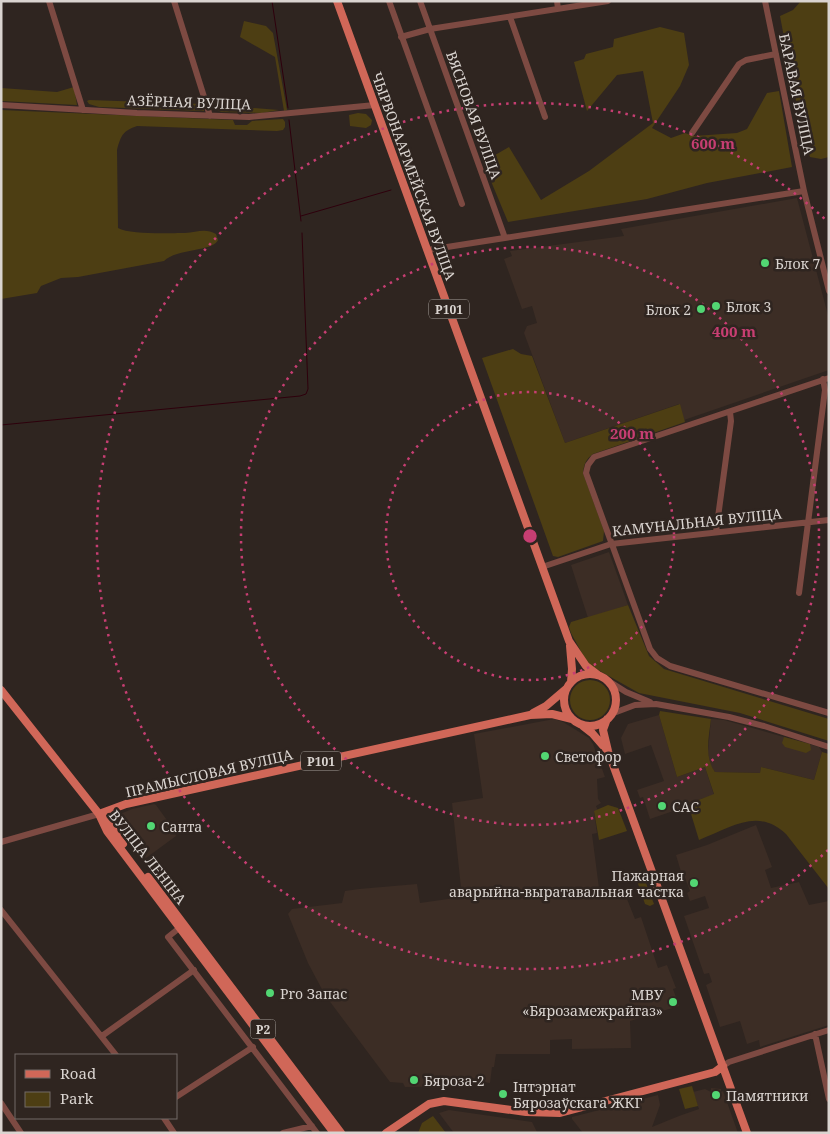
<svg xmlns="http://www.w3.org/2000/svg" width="830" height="1134" viewBox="0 0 830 1134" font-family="'Noto Serif',serif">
  <rect width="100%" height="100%" fill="#2f2520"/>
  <path fill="#3c2d25" d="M797,198L829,319V370L684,420L679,404L565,443L524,333L527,326L537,323L532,306L522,309L504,259L512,256L510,251L624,236L621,229Z
    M609,552L628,605L588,618L571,565Z
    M659,715L677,777L705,767L714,795L688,803V806L650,819L643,797L640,798L637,790L664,781L651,745L625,754L621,738L628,724Z
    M554,719L563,722L589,738L593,744L605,777L597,779L598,799L601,803L596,806L598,811L594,812L597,833L592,834L600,896L625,894L635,919L641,917L658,968L667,965L676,988L673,989L679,1006L630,1021L631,1048L572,1049V1039L550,1040V1054H496L494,1067H492L490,1083L467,1080L466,1084H458V1086L405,1087L403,1083L390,1082L325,995L308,963L288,914L292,909L342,903L345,891L359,889L417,884L420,903L462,897L452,803L483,798L474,734Z
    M711,719L724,720L819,747L822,752L814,780L761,767L760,773L715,772L710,765L708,752Z
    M154,804L156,805L174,830L176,836L142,861L119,829L116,820L118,815L132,809Z
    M756,825L772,867L765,870L771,888L799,882L809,905L829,901V1025L760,1047L759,1040L747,1044L740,1021L720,1027L706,985L712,982L709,973L704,974L684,916L709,908L705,896L690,901L687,893L690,891L684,875H682L676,855L707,845Z
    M711,1088L721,1089V1092L723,1091L738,1133H583L572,1119V1117L658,1095L660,1105L652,1127L679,1116L699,1109L693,1092L705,1089L711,1092Z
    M449,1110L532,1122L537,1132L454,1133L439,1113Z"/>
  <path fill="#4d3e13" d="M801,1H829V157L821,159L810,157L802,133L780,16L793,10Z
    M244,21L266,26L273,33L287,110L284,111L275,57L240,37Z
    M660,27L684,33L689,65L680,86L652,128L671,138L685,133L694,136L737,133L747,129L767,93L779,91L792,167L707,183L647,199L508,222L483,162L509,147L541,200L589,171L653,123L643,71L617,75L587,111L574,62L584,59L586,54L613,47L614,39Z
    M74,87L77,105L1,101V88L57,92Z
    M89,100L203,104L204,111L99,107L89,104L87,101Z
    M215,105L279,110L262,113L221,112L217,110Z
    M1,110L233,120L235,125H247L252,121L283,119L285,122V127L283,130L277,131L137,126C123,131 121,135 117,150L118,228C130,235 170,233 185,233C197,232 206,228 216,234L218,240C213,252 177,248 164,261L78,277L61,278L41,286L37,293L1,299Z
    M358,113L366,114L372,120L371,125L366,128L350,126L349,115Z
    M513,349L521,354L532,356L565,443L680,404L685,422L593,454C586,459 584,464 583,473L604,531L603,541L558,557L553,556L482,358Z
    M628,605L649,656L664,669L829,719V741L740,713L639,693L591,666L584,657L571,633L569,627L571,622Z
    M570 700a20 20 0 1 1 40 0a20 20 0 1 1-40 0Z
    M660,711L711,719C709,736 704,757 715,772L760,773L761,767L814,780L822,752L829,754V889L786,834C758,807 730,828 699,840L688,804L714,794L705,767L677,777L659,715Z
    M784,737L810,744L811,750L806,753L785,747L782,743Z
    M608,805L618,808L627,831L599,840L594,811Z
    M641,870L654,904L650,906L645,904L636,878L639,876V872Z
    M692,1086L698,1106L685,1109L679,1089Z
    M433,1116L446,1133H418L422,1123Z"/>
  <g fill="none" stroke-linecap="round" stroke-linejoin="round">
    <path stroke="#2e000c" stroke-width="1" d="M272,1L288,108
      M289,120L301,221
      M301,216L391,190
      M1,425L300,396L306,394L308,389L302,233"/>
    <path stroke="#7d4a42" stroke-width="6" d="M49,1L83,110
      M174,1L210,116
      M389,1L462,204
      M420,1L505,238
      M557,1L558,9
      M765,1L804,191L829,291
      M510,17L545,117
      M401,37L430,29L608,1
      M1,105L137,113L249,117L375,105
      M692,133L739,64L746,60L776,54
      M428,250L804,191
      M829,378L594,457L588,465L586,473L650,649L657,658L670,666L829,713
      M716,532L731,421L730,412
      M542,567L611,544L829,520
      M799,593L825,390L823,379
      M607,680L626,692L650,702
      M611,714L635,705L656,704L729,717L764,726L829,747
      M1,842L99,814
      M1,910L116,1055
      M183,925L168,937L317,1133
      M815,1034L829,1099
      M102,1036L194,970
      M723,1066L729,1062L829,1030
      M176,1097L253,1047
      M1,1103L21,1133
      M164,1118L174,1133
      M283,1133L312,1126"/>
    <path stroke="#d06758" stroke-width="8" d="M337,1L569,641L586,666L598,675
      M570,646L572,669L571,682
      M564 700a26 26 0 1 1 52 0a26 26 0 1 1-52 0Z
      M1,690L99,814L107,831L334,1133
      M533,713L546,706L566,689
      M607,719L603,730L608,751L747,1133
      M583,726L592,733L605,748
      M99,814L126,804L530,715L552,714L572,719
      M105,818L123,844
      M148,877L341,1133
      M386,1133L429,1104L444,1101L526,1112L560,1113L715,1072L723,1066"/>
  </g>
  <g fill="none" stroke="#c73e72" stroke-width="2.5" stroke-dasharray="2.5 5">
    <circle cx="530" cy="536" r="144"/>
    <circle cx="530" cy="536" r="289"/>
    <path d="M828 850A433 433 0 1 1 828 222"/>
  </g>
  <g fill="#52d673" stroke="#2f2520" stroke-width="2">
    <circle cx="765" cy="263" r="5"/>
    <circle cx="716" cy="306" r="5"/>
    <circle cx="701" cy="309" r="5"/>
    <circle cx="545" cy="756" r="5"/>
    <circle cx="662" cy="806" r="5"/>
    <circle cx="151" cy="826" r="5"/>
    <circle cx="694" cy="883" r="5"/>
    <circle cx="270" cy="993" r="5"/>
    <circle cx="673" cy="1002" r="5"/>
    <circle cx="414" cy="1080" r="5"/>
    <circle cx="503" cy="1094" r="5"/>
    <circle cx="716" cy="1095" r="5"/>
  </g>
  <g text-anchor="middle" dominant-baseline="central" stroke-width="5" stroke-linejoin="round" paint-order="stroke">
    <g fill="#2f2520" stroke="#a7a09b" stroke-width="1">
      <rect x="429" y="299.5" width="40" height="19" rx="4"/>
      <rect x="301" y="751.5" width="40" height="19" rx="4"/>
      <rect x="250.5" y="1019.5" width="25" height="19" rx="4"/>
    </g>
    <g font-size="12" font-weight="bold" fill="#dad4d0">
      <text x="449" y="309">Р101</text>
      <text x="321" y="761">Р101</text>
      <text x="263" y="1029">Р2</text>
    </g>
    <g font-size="14" fill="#dad4d0" stroke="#2f2520">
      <text transform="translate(797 94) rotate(78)">БАРАВАЯ ВУЛІЦА</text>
      <text transform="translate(189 102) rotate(2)">АЗЁРНАЯ ВУЛІЦА</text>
      <text transform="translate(474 115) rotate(70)">ВЯСНОВАЯ ВУЛІЦА</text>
      <text transform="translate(414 176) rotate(70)">ЧЫРВОНААРМЕЙСКАЯ ВУЛІЦА</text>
      <text transform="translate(697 522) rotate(-6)">КАМУНАЛЬНАЯ ВУЛІЦА</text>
      <text transform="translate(209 773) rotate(-13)">ПРАМЫСЛОВАЯ ВУЛІЦА</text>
      <text transform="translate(148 857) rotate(52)">ВУЛІЦА ЛЕНІНА</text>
    </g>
    <g font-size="14" fill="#dad4d0" stroke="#2f2520" text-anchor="start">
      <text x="775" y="263">Блок 7</text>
      <text x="726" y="306">Блок 3</text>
      <text x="691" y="309" text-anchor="end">Блок 2</text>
      <text x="555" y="756">Светофор</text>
      <text x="672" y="806">САС</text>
      <text x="161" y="826">Санта</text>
      <text x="684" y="875" text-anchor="end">Пажарная<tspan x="684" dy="16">аварыйна-выратавальная частка</tspan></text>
      <text x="280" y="993">Pro Запас</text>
      <text x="663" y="994" text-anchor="end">МВУ<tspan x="663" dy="16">«Бярозамежрайгаз»</tspan></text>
      <text x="424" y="1080">Бяроза-2</text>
      <text x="513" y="1086">Інтэрнат<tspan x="513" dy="16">Бярозаўскага ЖКГ</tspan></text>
      <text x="726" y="1095">Памятники</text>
    </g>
  </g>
  <circle cx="530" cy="536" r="8" fill="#c73e72" stroke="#2f2520" stroke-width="2.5"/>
  <g font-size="15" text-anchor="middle" font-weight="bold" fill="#c73e72" stroke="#2f2520" stroke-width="5" stroke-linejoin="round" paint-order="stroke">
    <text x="713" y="149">600 m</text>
    <text x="734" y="337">400 m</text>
    <text x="632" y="439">200 m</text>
  </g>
  <rect width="830" height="1134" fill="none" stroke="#dad4d0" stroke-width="5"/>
  <rect x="15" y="1054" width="162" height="65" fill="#2f2520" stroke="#736b66"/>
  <rect x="25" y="1070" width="25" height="8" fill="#d06758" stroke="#736b66"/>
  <text x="60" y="1079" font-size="15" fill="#dad4d0">Road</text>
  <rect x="25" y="1092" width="25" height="15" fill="#4d3e13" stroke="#736b66"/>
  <text x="60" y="1104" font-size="15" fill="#dad4d0">Park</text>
</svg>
